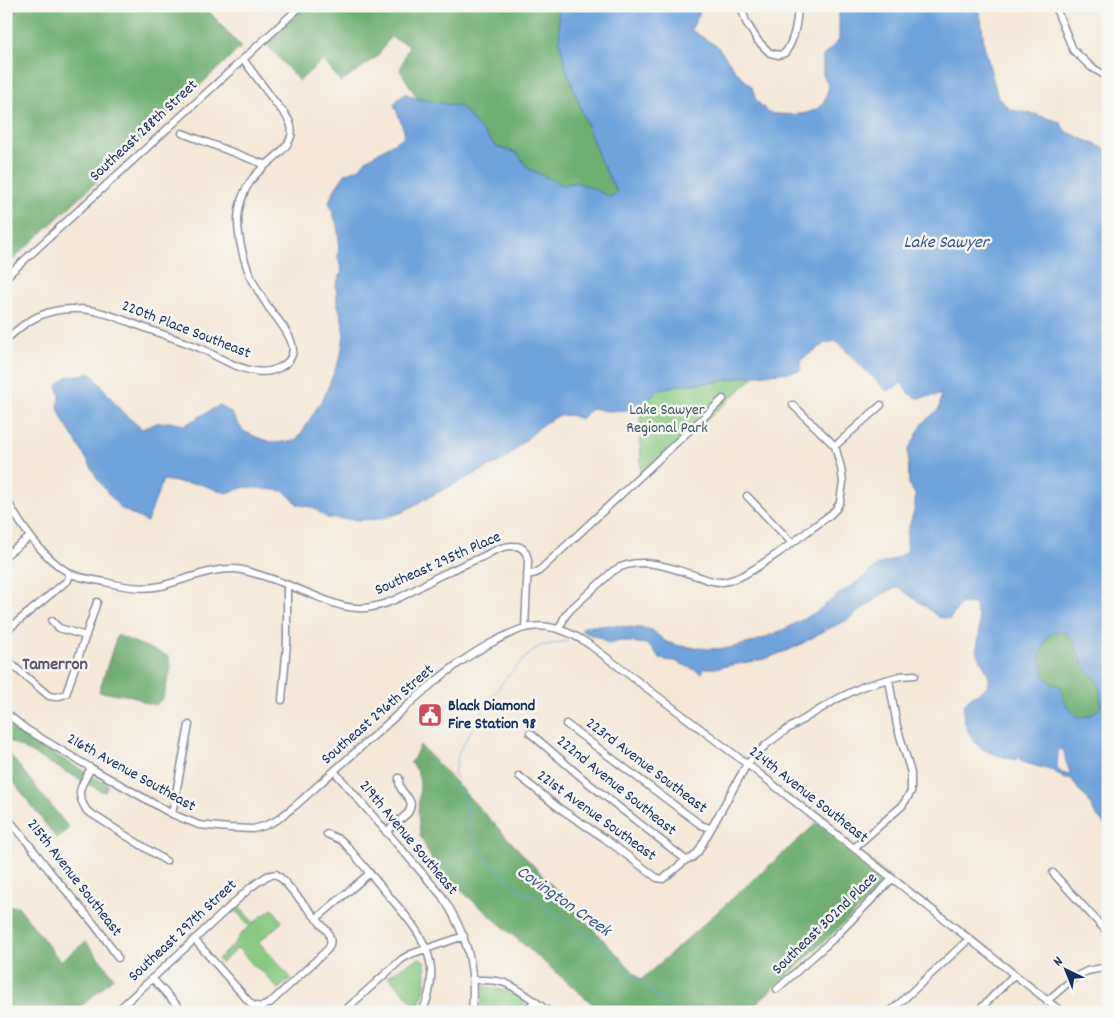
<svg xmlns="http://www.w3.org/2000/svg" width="1114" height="1018" viewBox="0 0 1114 1018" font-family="Dekko,sans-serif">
  <rect width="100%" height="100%" fill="#f6f6f2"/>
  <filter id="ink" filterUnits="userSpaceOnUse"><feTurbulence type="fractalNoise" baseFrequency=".02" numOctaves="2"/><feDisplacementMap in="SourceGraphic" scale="10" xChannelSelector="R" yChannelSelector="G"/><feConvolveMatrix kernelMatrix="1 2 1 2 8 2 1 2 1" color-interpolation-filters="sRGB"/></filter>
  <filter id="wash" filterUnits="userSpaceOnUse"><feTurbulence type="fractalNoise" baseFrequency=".0096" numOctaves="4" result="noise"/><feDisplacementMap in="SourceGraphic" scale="20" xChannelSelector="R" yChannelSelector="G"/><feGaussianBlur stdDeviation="1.12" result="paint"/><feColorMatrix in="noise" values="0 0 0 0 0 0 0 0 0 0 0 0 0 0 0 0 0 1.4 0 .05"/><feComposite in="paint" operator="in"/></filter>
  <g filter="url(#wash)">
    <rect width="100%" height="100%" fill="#f5e8d7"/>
    <path fill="#89ca81" stroke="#527c70" d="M747,376H755L643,478L641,475L640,404L648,400L659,390L677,385L718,382Z
      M238,906L254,923L262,916L273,909L282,922L259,942L291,978L278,989L263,972L254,966L238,948L221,963L218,959L234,944L241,934L250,926L234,909Z
      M420,958L424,961C428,977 425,993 418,1008L388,976L404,966Z
      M484,986C496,989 520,992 525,1005L519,1012H480L484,992Z"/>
    <path fill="#6eae6f" stroke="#446e66" d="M6,6H204L241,47L6,266Z
      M304,6H558L560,42L566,68L600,160L617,192L610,198L587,186L575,182L563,185L529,169L517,153L497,147L477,126L461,107L418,99L400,70L409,45L390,37L378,56L341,82L323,60L299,81L265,42Z
      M1054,632H1065L1073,641L1085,668L1095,678L1100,690L1101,708L1090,716L1077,718L1070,710L1052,684L1045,677L1040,657L1046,638Z
      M117,635L168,656L171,668L163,698L156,705L146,703L133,696L99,692Z
      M6,720C37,746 74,765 108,785L105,792L99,790L6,739Z
      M420,745L641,980L817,823L854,848L892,879L747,1012H602L436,869L420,835L418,813L420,783L418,773L410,762L414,758Z
      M6,750L69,828L57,839L6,772Z
      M18,906L60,961L86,942L114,977L75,1012H6V907Z"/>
    <path fill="#6ea3db" stroke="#44699c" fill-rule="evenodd" d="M558,6H703L691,30L718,47L735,70L752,87L756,100L769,113C785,115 815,118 824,101C826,97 828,91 829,86L823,75V56L839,40V10L837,6H977L981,18L984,45L998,98L1011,110L1034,114L1060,122L1065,131L1108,150V829L1095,814L1088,799L1080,792L1072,779H1064L1054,771L1025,763L1020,760L1021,757H1019L1016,760C1004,757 989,754 980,747C969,738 958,714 966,702C972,693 985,693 989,682C991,675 979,657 976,651C981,632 981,622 974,604L961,603L950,619L938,617L926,607L898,587L884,593L847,620L822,632L796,647L765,659L715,668H704L702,673L675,661L664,660L660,658L649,646L646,644L621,641L608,644L600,638L583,632L582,628L588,626H599L610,625L648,629L652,630L666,642L680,646L708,649L730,648L754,642L787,628L816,612L838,595L860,580L878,565L890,561L907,552V533L915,508V494L909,485L908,451L923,423L939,409L941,395L917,398L908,393L902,383L887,391L874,379L836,341L826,343L802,359L800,371L747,376L718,382L677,385L659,390L648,400L628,410L607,411L592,408L581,419L569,415L558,416L543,424L505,459L427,498L401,513L379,519L360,520L327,518L314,508L297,504L284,491L246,487L226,493L200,484L183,483L163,480L147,522L120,508L98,480L89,463L64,422L58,408L60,396L57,385L67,377L91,373L123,413L142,429L157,423L169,422L185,425L220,405L231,413L243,431L261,439L276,443L297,440L325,395L341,355L344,335L342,319L337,302L336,284L342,272L338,258L339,239L337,225L329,202L333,192L346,173L360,168L366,160L402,138L405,133L394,104L404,93L418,99L461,107L477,126L497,147L517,153L529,169L563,185L575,182L587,186L610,197L617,192L600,160L566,68L560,42ZM1054,632H1065L1073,641L1085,668L1095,678L1100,690L1101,707L1090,716L1077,717C1067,707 1061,701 1061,686L1052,684L1045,677L1040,657L1046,638ZM1061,749L1064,751L1066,762L1070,772V775L1062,773L1057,768L1058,752Z"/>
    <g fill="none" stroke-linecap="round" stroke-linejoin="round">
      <path stroke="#6ea3db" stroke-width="1" d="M568,641L540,646L525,658L505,679L487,704L476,722L459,752L454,774L466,807L470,832L476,837L479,850L494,867L518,889L541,902L557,916L584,934L598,939L610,953L674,1012"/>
    </g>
  </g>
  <g filter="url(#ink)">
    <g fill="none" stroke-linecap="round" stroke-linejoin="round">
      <defs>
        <path id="minor" d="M741,6L746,22L758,41L770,53L779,55L785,53C795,39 797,23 798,6
          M1055,6L1073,50L1091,67L1108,77
          M182,133L266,165
          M6,277L301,6
          M6,340C26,320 47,308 76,309C100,309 123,320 145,328C164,335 183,341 202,349C218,357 236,368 254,371C268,374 291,368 293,350C293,337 277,318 269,308C262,298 255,286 250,275C243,259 238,237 238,220C238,206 244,189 253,178C264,162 297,148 291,126C289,116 280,109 274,101C264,87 253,73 243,59
          M835,446L881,405
          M747,496L792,543
          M6,498C20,525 42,557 69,573C78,578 95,580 105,582C124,587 142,590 161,586C185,580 218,565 242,570C263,575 284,583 303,591C327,600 346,612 372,607C395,603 417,588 437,577C452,570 467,563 482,557C492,552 503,545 514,546C523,546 527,552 528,561L525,628
          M6,555L30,537
          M527,575L536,573L539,571L723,399
          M52,621L59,628L86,636
          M559,629L565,616L571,609L613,571C639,554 670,568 697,576C706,579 714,583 723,582C743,579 761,564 777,554C795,541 812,528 830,515L836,509L840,502L843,482L841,468L835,446L793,405
          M6,631L68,580L70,574
          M6,658L17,669L49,696L56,697L66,694L97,602
          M282,700L287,643V585
          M6,713L26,729L91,768L172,814L199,825L229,828L253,829L264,826L277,820L295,806C325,779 355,752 386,725C421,693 457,659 501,638C509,634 517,630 525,628C548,622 571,632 590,645L747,764L1062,1012
          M566,724L701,825L710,828
          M530,733L587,782L686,860
          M91,768C81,787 74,791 87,811L166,861
          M334,771L442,896C467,934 476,966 472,1012
          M519,776L559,808L604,838L657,878L663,879L686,860L692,858L698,852L747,764L767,744L786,730L837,699L864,686L900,676L915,675
          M172,814L189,725
          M6,817C23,835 37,855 52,874C74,901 100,928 118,958
          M386,832L408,813C416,800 405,797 400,787C399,784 399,781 399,778
          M327,834L341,840L347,846C361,863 375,879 389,896C420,932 446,962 422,1012
          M854,848L902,806L911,792V773L897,726L889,680
          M1053,873L1108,933
          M316,919L370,873
          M152,978L183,1012
          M473,980C484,980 495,979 505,983C520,989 536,1002 549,1012
          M777,989L832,940L892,879
          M1047,1001L1075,977L1087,971L1108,967
          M116,1012L251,887L267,876L276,874L283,880L328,932C331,939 332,944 327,950L270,1003C263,1007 258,1008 251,1004L194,939
          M343,1012L402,959L411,954L464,936
          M524,1012L535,1001
          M890,1012L969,939
          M977,1012L1014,975"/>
      </defs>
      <use href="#minor" stroke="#888c9a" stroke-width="9"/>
      <use href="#minor" stroke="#fff" stroke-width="6"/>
    </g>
  </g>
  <defs>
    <symbol id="civic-square" viewBox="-11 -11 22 22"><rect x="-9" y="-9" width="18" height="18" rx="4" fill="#d1495b" stroke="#f6f6f2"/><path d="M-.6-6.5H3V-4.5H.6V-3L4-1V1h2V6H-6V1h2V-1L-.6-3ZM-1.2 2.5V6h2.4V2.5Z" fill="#fff"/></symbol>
  </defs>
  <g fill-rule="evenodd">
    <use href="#civic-square" x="416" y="701" width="28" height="28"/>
  </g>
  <g text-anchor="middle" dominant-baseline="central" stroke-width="5" stroke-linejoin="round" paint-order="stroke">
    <g font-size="16" fill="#1b2f5e" stroke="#f6f6f2">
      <text transform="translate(144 131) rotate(-43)">Southeast 288th Street</text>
      <text transform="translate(186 330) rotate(21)">220th Place Southeast</text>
      <text transform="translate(438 564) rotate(-24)">Southeast 295th Place</text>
      <text transform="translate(378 715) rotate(-41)">Southeast 296th Street</text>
      <text transform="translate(646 766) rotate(37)">223rd Avenue Southeast</text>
      <text transform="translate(131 773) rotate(29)">216th Avenue Southeast</text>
      <text transform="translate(616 786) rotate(39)">222nd Avenue Southeast</text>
      <text transform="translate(808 795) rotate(38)">224th Avenue Southeast</text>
      <text transform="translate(596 816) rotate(36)">221st Avenue Southeast</text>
      <text transform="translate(408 838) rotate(50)">219th Avenue Southeast</text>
      <text transform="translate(74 878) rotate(52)">215th Avenue Southeast</text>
      <text transform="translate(825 924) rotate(-44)">Southeast 302nd Place</text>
      <text transform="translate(183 931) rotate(-43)">Southeast 297th Street</text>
    </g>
    <g font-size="16" fill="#365667" stroke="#f6f6f2">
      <text x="667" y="410">Lake Sawyer<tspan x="667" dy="18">Regional Park</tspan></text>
    </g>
    <g font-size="16" font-weight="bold" fill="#1b2f5e" stroke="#f6f6f2" text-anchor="start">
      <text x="448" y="706">Black Diamond<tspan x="448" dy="18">Fire Station 98</tspan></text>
    </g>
    <g font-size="18" font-style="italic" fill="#38588a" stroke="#f6f6f2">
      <text x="946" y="243">Lake Sawyer</text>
      <text transform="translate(563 902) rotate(35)">Covington Creek</text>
    </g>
    <g font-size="18" font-weight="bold" fill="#63566d" stroke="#f6f6f2">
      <text x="55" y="665">Tamerron</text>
    </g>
  </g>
  <rect width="1114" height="1018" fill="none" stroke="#f6f6f2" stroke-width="25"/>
  <g transform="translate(1066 970) rotate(317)" stroke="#f6f6f2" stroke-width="4" paint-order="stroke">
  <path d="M0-4L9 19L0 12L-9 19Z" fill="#1b2f5e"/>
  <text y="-8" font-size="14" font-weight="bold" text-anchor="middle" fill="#1b2f5e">N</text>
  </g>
</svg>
